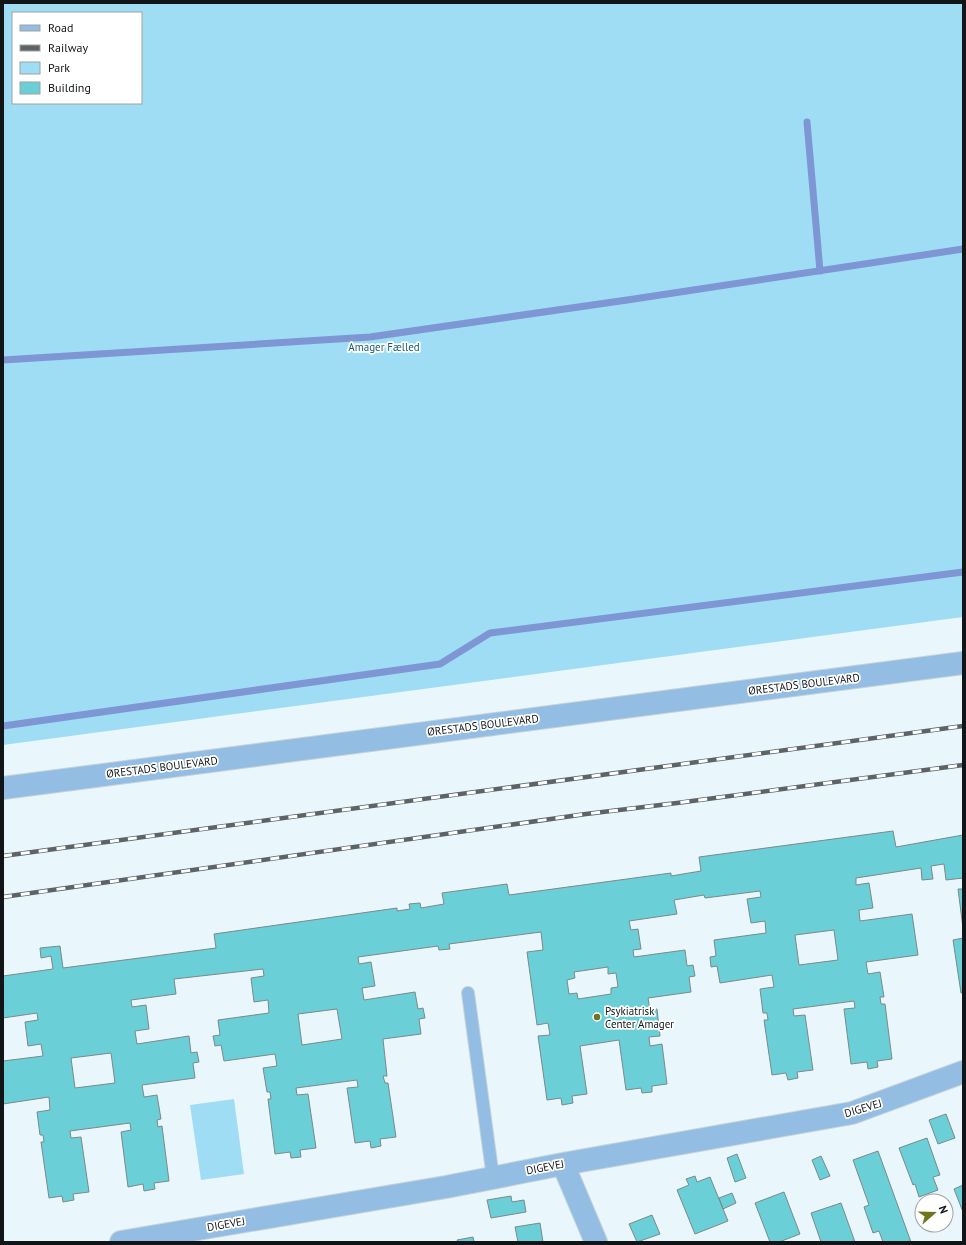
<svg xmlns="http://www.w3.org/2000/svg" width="966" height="1245" viewBox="0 0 966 1245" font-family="'PT Sans',sans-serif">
  <rect width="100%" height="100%" fill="#e9f7fd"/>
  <path fill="#9fddf5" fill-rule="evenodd" d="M3,3H963V617L3,745ZM13,13H141V103H13Z
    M234,1099L244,1174L201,1180L190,1105Z"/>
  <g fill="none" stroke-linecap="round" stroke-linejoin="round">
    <path stroke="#7e96d3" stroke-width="7" d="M807,122L820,271
      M3,360L370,337L634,299L963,249
      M3,726L440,664L490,633L963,572"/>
  </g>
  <path fill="#6acfd6" stroke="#7b898a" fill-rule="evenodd" d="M893,831L896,847L963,835V878L946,880L944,864L931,866L933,879L922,880L921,868L856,878V885L869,883L873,908L859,910L860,921L912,914L918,955L866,962L868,974L880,972L884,997H880L881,1004H885L892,1059L877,1061L878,1067L868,1069L867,1062L851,1064L844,1009L855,1008L854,1001L793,1009L794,1016L805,1015L813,1070L797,1072L798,1078L788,1080L786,1073L772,1075L764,1020H768L767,1013H763L760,989L774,987L772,975L720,983L717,966L711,967L710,957L716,956L714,940L766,933L765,921L751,923L747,899L761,897L760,891L705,898L704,895L674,900L677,914L629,921L631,930L638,929L641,949L633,950L634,957L685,950L687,966L693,965L695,976L689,977L691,992L648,998L650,1010L657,1009L660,1036L649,1037L650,1046L662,1044L667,1084L652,1086V1092L642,1093L641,1088L626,1090L619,1040L580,1046L587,1094L572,1096L573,1103L562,1105L561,1098L547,1100L538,1036L550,1035L548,1023L537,1025L527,952L543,950L541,932L449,944L450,949L439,950L438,946L358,957L359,964L371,962L375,986L362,988L364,1000L415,992L418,1009L423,1008L425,1018L419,1019L421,1034L383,1039L387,1076H383L385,1083H388L396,1137L380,1139L381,1146L371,1148L370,1141L355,1143L347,1088L358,1087L357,1080L296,1088L297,1095L308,1094L316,1148L300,1150L301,1157L291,1158L290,1152L275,1154L268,1099H271L270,1092H267L263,1068L277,1066L275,1054L224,1061L221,1045L215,1046L213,1036L220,1035L218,1020L269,1013L268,1000L254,1002L251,978L264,976L263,969L174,979L176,994L131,1000L132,1007L146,1005L149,1029L135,1031L137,1044L189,1036L191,1053L197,1052L199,1062L193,1063L195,1078L142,1085L144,1097L157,1095L161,1119L157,1120L158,1127L162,1126L169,1181L154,1183L155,1189L144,1191L143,1184L128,1187L121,1132L131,1130L130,1123L70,1131L71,1138L81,1137L89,1192L73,1194L74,1200L63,1202L62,1196L49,1198L41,1142H44L43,1135H40L37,1112L50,1110L49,1097L3,1104V1061L43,1056L41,1044L28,1046L25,1022L38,1020L37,1013L3,1018V976L53,969L51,956L41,958L40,948L60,946L63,968L216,948L214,934L397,908V911L410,909L409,904L420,903L421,908L444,904L442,893L507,884L509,895L671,873V876L701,871L699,857ZM834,930L838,960L799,965L795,935ZM608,967V974L616,973L618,987L611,988V994L578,999L577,993L569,994L567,980L575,978L574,972ZM337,1009L342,1039L302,1045L298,1014ZM111,1053L115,1083L75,1088L71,1058Z
    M958,889H963V928Z
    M963,938V993H961L953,940Z
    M946,1114L955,1138L938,1144L929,1120Z
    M927,1138L940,1175L933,1177L938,1190L919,1197L915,1184L913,1185L899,1148Z
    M878,1151L911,1242H883L879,1231L873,1233L864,1207L869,1205L853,1160Z
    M737,1154L746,1178L735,1182L727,1158Z
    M821,1156L830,1176L820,1180L812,1160Z
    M695,1176L697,1182L710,1177L728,1221L695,1234L677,1190L689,1185L686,1179Z
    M963,1185V1212L954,1189Z
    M784,1192L800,1234L779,1242H770L755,1203Z
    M732,1193L736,1203L723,1209L719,1198Z
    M511,1196L512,1202L524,1200L526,1212L491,1218L487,1200Z
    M841,1203L855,1242H821L811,1213Z
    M652,1215L660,1234L637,1242L629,1224Z
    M540,1223L543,1242H518L515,1227Z
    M473,1237L474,1242H458L457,1240Z"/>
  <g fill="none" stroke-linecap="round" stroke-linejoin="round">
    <defs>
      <path id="service" d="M468,993L493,1178"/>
      <path id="minor" d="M563,1164L596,1242
        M121,1242L446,1187L563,1164L852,1113L963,1072"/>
      <path id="tertiary" d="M3,788L963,663"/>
    </defs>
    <use href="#service" stroke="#c6d3d8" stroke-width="14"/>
    <use href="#minor" stroke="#c6d3d8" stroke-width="24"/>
    <use href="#tertiary" stroke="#c6d3d8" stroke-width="24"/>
    <use href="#service" stroke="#94bde3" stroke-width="12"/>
    <use href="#minor" stroke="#94bde3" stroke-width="22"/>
    <use href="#tertiary" stroke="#94bde3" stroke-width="22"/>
    <defs>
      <path id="rail" d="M3,856L963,726
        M3,897L586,814L677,803L963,765"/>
    </defs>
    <use href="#rail" stroke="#5d6467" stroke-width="4.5"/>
    <use href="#rail" stroke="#fff" stroke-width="3" stroke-dasharray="9" stroke-linecap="butt"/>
  </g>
  <circle fill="#6f751d" stroke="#fff" stroke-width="1.5" cx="597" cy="1017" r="4"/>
  <g text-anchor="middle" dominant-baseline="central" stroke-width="3.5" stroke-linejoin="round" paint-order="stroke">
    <g font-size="11" fill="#155c72" stroke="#fff">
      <text x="384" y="347">Amager Fælled</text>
    </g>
    <g font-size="11" fill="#111517" stroke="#fff">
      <text transform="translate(804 684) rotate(-7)">ØRESTADS BOULEVARD</text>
      <text transform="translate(483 725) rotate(-7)">ØRESTADS BOULEVARD</text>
      <text transform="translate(162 767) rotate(-7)">ØRESTADS BOULEVARD</text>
      <text transform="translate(863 1108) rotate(-17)">DIGEVEJ</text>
      <text transform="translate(545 1167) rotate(-11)">DIGEVEJ</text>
      <text transform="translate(226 1224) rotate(-10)">DIGEVEJ</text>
    </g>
    <g font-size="11" fill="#111517" stroke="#fff" text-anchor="start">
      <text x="605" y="1011">Psykiatrisk<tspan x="605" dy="13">Center Amager</tspan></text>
    </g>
  </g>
  <rect width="966" height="1245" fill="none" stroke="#111517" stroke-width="8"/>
  <rect x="12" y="12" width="130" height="92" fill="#ffffff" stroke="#a0a1a2"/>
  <rect x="20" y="25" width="20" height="6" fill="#94bde3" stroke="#a0a1a2"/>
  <text x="48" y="32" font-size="12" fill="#111517">Road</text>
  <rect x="20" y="45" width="20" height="6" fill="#5d6467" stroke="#a0a1a2"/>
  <text x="48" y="52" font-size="12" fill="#111517">Railway</text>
  <rect x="20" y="62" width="20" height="12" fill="#9fddf5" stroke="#a0a1a2"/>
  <text x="48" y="72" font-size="12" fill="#111517">Park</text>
  <rect x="20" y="82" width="20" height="12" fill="#6acfd6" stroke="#a0a1a2"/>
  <text x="48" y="92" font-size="12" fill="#111517">Building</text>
  <g transform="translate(934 1213) rotate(70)"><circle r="19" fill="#ffffff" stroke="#a0a1a2"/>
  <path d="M0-3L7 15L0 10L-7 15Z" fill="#6f751d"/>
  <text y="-6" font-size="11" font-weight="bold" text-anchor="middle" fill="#111517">N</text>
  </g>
</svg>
